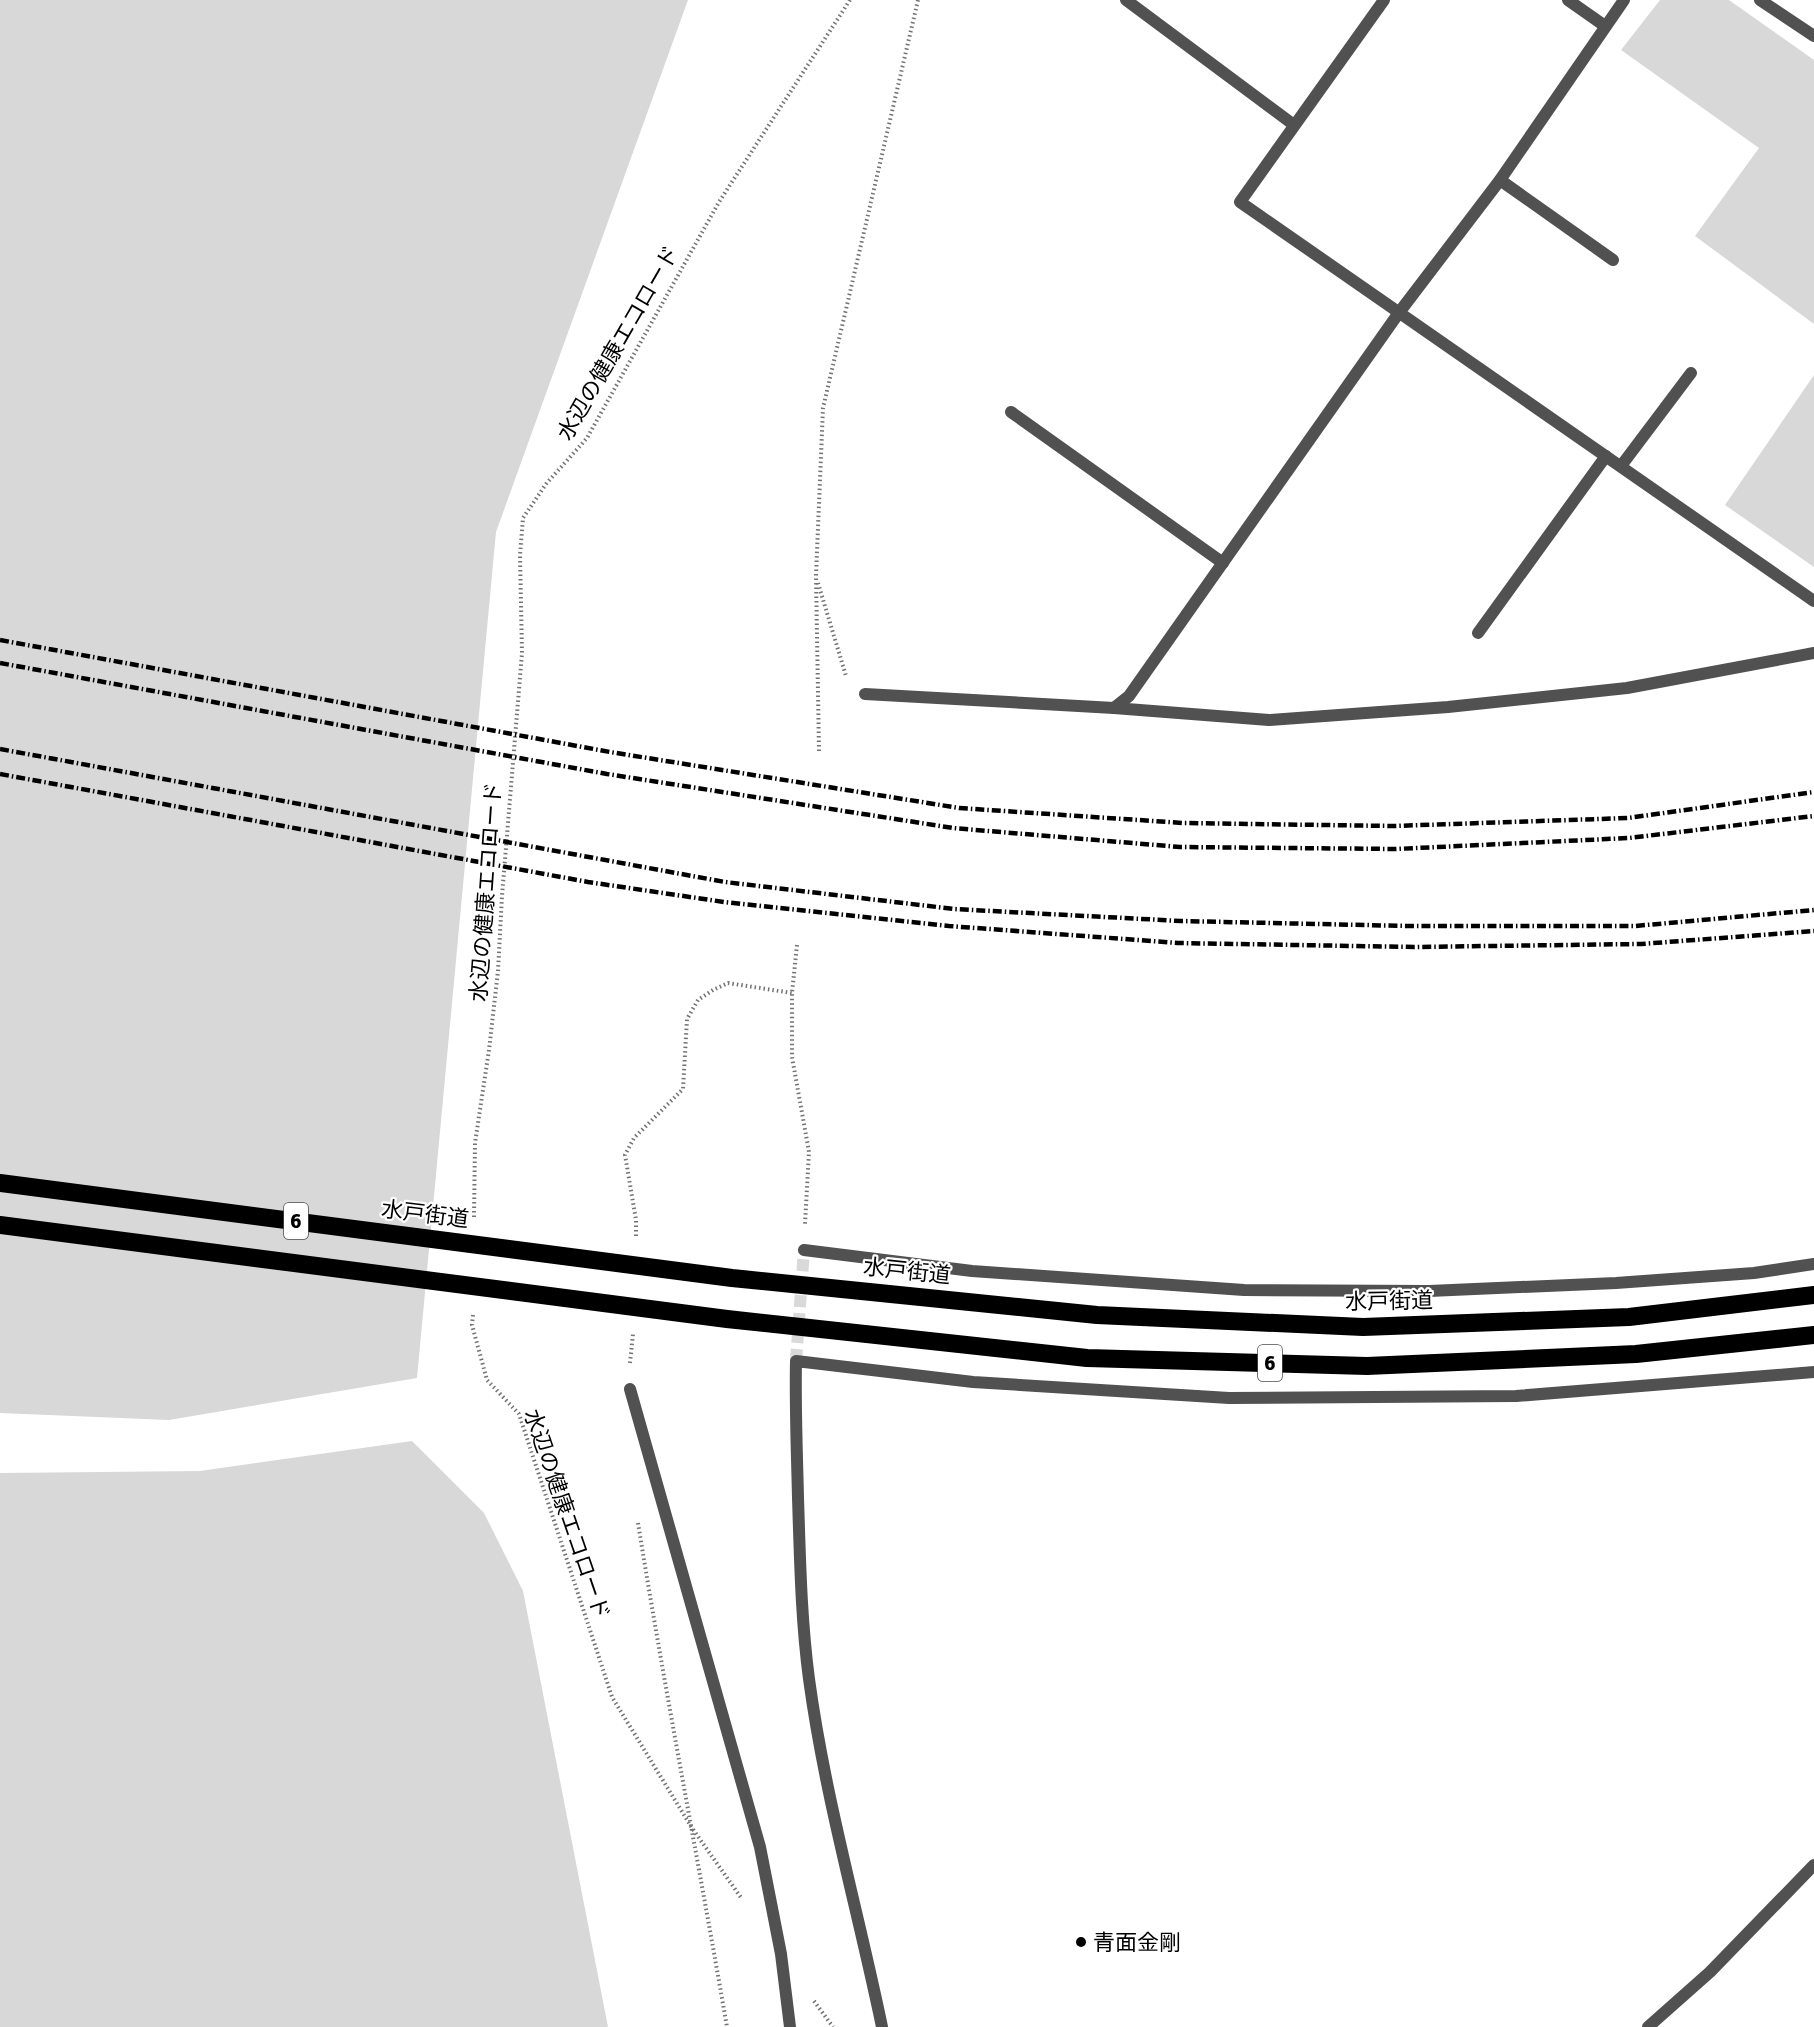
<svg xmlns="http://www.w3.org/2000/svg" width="1814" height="2027" viewBox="0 0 1814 2027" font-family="Signika,'Noto Sans JP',sans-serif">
  <rect width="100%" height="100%" fill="#fff"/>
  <path fill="#d8d8d8" d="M0,0H688L496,532L417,1378L169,1420L0,1413Z
    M1660,0H1729L1814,60V324L1695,236L1759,148L1621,50Z
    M1814,375V567L1725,505Z
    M412,1441L484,1513L523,1591L608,2027H0V1473L200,1471Z"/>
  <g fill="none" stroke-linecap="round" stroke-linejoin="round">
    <path stroke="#d9d9d9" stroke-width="12" stroke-dasharray="12 6" stroke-linecap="butt" d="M796,1361L804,1250"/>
    <path stroke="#737373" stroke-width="4" stroke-dasharray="1.5 3" stroke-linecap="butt" d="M818,583L846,676
      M819,751L816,576L823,408L918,0
      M797,945L792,993V1057L809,1152L805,1224
      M474,1217L475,1143L489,1050L498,971L502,896L522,653L520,555L523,518L546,484L587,438L719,202L850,0
      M636,1236V1220L625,1155L634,1138L683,1089L687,1019L698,1000L713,990L728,983L792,993
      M473,1315L472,1325L487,1380L519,1414L612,1697L692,1828L742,1899
      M630,1363L633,1334
      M638,1523C665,1691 698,1859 727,2027
      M814,2001L833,2027"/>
    <path stroke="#515151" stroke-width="12" d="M1500,180L1613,260
      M1011,412L1223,563
      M1478,633L1606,456
      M1114,708L1269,720L1448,707L1627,688L1814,653
      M630,1389L760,1847L781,1954L790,2027
      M1648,2027L1710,1972L1814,1865"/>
    <path stroke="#515151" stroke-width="12" d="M1126,0L1294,125
      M1384,0L1240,202C1430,336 1623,467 1814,601
      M1568,0L1605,26
      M1760,0L1814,36
      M1621,466L1691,373
      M865,694L1114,708L1129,696L1398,314L1500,180L1624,0
      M804,1250L972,1271L1244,1290L1429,1291L1616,1283L1754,1273L1814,1264
      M882,2027C858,1911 825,1797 809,1679C801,1619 800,1558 798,1498C797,1452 795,1407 796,1361L973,1382L1229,1398L1516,1396L1814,1372"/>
    <path stroke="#000" stroke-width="18" d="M0,1183L732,1278L1097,1315L1363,1327L1629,1317L1814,1295
      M0,1225L727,1319L1087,1358L1367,1366L1636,1354L1814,1335"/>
    <path stroke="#000" stroke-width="4.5" stroke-dasharray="9 3 1.5 3" stroke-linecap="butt" d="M0,640L610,752L959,808L1183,823L1394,826L1628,818L1814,792
      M0,663L607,774L953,828L1180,847L1396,849L1629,838L1814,816
      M0,749L725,882L954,909L1181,921L1409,926H1635L1814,910
      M0,774L588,882L724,902L949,926L1178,943L1414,947L1641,944L1814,931"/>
  </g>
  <circle fill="#000" stroke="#fff" stroke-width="2" cx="1081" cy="1942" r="6"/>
  <g text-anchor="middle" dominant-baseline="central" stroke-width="4.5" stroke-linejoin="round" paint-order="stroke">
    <g fill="#fff" stroke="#4c4c4c" stroke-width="1.5">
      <rect x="284" y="1203" width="24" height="36" rx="4.5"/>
      <rect x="1258" y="1345" width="24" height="36" rx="4.5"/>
    </g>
    <g font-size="21" font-weight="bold" fill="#000">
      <text x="296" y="1221">6</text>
      <text x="1270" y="1363">6</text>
    </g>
    <g font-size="22" fill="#000" stroke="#fff">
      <text transform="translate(618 343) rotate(-60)">水辺の健康エコロード</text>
      <text transform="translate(486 892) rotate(-86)">水辺の健康エコロード</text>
      <text transform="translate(425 1214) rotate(7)">水戸街道</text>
      <text transform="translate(907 1271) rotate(6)">水戸街道</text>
      <text transform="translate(1389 1301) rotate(-1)">水戸街道</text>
      <text transform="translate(567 1514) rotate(71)">水辺の健康エコロード</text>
    </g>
    <g font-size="22" fill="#000" stroke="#fff" text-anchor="start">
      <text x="1093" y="1942">青面金剛</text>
    </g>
  </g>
</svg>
